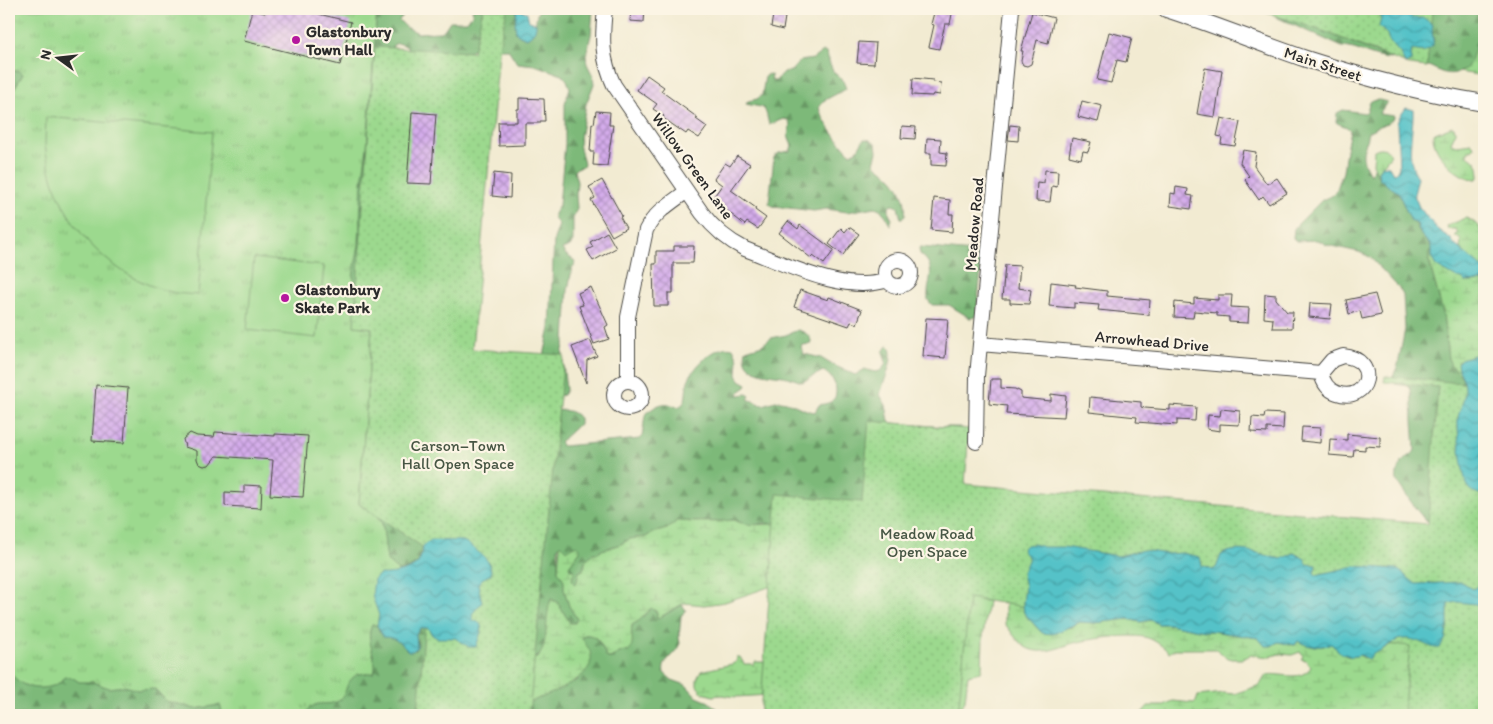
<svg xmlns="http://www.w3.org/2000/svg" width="1493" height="724" viewBox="0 0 1493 724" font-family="Itim,sans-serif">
  <defs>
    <pattern id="grass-tufts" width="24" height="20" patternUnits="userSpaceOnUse" patternTransform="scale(1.25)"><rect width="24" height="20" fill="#9cd98e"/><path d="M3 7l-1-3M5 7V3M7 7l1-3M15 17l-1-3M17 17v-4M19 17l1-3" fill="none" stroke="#87ba7b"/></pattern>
    <pattern id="forest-firs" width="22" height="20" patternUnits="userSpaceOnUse" patternTransform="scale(1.25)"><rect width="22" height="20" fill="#7db979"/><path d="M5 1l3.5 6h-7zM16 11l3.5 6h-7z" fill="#679763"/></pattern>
    <pattern id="wetland-marsh" width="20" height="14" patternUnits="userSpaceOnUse" patternTransform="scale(1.25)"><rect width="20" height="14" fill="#9cd98e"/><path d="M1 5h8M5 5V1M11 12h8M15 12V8" fill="none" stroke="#87ba7b"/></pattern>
    <pattern id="park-dots" width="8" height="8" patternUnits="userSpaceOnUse" patternTransform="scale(1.25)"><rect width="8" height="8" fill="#9cd98e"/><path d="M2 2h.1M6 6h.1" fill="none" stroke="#87ba7b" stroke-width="1.8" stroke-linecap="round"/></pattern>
    <pattern id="water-waves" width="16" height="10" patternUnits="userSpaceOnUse" patternTransform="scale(1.25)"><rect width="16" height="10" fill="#54c2c8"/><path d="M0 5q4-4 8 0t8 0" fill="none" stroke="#469ea3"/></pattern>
    <pattern id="building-cross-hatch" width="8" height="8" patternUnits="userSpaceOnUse" patternTransform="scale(1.25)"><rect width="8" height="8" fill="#d4aceb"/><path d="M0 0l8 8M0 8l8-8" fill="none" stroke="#ac8cbf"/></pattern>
  </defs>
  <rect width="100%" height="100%" fill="#fcf5e5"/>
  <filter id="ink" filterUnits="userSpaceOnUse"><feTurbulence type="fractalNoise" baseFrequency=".02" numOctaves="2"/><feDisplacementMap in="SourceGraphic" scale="10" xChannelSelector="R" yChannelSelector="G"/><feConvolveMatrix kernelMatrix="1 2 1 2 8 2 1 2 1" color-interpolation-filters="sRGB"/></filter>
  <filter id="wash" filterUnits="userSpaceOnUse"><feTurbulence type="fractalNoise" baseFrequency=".0096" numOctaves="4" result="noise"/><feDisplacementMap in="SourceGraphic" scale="20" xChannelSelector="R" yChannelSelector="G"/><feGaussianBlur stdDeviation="1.12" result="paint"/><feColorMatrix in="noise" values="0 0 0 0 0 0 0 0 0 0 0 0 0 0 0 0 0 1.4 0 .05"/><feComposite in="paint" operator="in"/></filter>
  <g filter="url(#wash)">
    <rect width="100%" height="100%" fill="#f2ebd2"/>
    <path fill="url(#grass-tufts)" stroke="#64825c" d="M9,9H378L355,326L372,328L359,504L430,552L418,715H9Z"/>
    <path fill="url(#forest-firs)" stroke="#547252" d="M377,9H407L405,14L399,20L406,27L418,33L440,32L444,30L450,21H467L473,14L472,9H483L475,48C470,51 465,53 459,54C453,54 420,54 415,52C406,49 403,40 393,45L359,289L353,277L359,245L362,182L367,148Z
      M499,9H517L516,33L526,38C541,32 532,18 540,9H593L591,35L586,55L587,64L593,76L594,84L586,104L579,144L584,164L583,166L577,168L574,171L577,182L576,195L577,208L573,218V242L570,246L562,249L565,254L575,261L574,267L572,269L568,290L565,340L562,355L566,390L563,395L556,397L544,365L545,351L550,328L554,239L559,225L554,218V214L559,205L565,144V103L570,88L567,80L562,75L535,65L517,63L508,49H495Z
      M1270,9L1392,59C1374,59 1360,48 1342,47L1276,17Z
      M1410,9H1475L1484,13V38L1479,40L1468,67C1463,72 1452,75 1445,73C1435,71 1431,64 1419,65L1434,40L1431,31L1432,25Z
      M823,51L827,54C830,66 832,73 843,80L846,89L823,101L819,108C823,122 839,142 850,153L856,152L864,139L870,140L876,144L877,152L874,163C879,169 887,172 892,178C901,188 907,202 905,215L901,219L898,207L893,205L889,206V214L892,219L890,225L886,216L880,209L875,207L847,212L826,209L814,211L772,206L769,203L774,157L779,153L790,151L792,146L788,136L790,124L788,120L783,119L769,125C764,103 766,109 746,104L748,101L757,99L762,95L765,76L768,74L771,75L772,81H776L782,73L791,71L800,61L813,59Z
      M9,71H19L23,74L9,97Z
      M1379,100L1387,102L1379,114L1394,116V118C1386,126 1376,126 1368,132C1364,153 1358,154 1370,174L1374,168L1379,178L1398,192L1411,221L1416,224L1421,235L1432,248L1429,254V261L1443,313L1448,358C1454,371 1463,372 1465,386L1433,523C1430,522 1428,521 1425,520C1421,516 1399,486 1397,481C1396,478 1397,473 1398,470C1402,456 1412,458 1415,450L1411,390L1409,386L1395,384L1393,379L1394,374L1398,365L1405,329L1403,295L1398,287L1370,257L1359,252L1327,245L1318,240L1296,241L1293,238L1294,229L1297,225L1322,200L1333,195L1337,189L1343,172L1346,150L1350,130C1346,125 1341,126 1336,122L1337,113L1343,110L1365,113L1367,111L1369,104L1371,101Z
      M921,247L983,253L976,317L970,318L949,305H932L928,300C926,281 939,268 920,254L919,248Z
      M798,330C805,332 812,336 811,344L802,345L801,347L804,354L821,358L829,363L855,375L865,369C875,373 882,374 886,362L883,352L887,346H889C896,358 883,382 880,395L886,405L889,421L892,423L946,427H960L964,429L963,457L809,527L764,523L749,526L734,520L709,522L677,521L667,529L652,533L646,537L630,539L621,544L602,550L585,562L583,570L579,572L577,582L574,585L572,578L575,571L570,569L569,566L580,551L575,546L567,550L562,545L558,547V571L564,580V589L569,606L577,619L575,623H570L557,602L551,599C547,610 549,658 534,658V620L542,587V581L422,548L419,562L407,569L398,571L387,561L383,528L374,495L532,415C546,413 569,404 579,418V424L560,442L562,446L640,439L642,437L645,415C651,409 660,402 669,404C673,405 676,408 680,406C688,403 685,388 688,381C693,367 717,343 733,348L738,359L737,375L740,380L747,384L746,387L739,392L738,395L747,394L750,396L748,399L762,405C769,404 774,400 781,401C792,402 804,411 815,412L819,405C823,404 832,403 834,399C840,389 832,375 823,371L802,382C796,380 789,377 783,376C768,374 740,373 746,350L762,345L771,338L786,335Z
      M682,605L686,610L681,616L679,638L680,643C676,655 661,660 664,673L672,680L686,685L697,697L709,702L724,715H305C316,696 326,709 340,700C346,696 345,688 349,682C351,679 355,676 357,674L374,673C379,660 364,640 372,625H377L380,633L401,642L406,649L415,650L418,645L416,634L420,628L424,627L533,700L578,680L583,635H591C600,641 603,647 606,657L610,658L621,652L629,651C635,640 629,636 632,625L640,620L649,609L651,608L657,612V619Z
      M9,672C22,687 33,691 53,686C58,685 62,679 66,677L73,678L79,682H92L109,688L125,686L138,690L155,689L166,701L195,709L220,705L223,715H9Z"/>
    <path fill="url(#wetland-marsh)" stroke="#64825c" d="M1452,126L1454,127L1456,132L1451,142L1452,144L1457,145L1471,143L1473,145L1474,148L1466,154C1476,161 1478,162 1479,175L1477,179C1458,180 1434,154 1433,136L1435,133Z
      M1379,148C1384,148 1389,149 1391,155L1378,171L1379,178L1373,164L1374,150Z
      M1466,218C1488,225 1484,251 1484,269L1462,251L1460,248L1461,241L1459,238L1455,237L1458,232L1455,229H1448L1447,226Z
      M1431,251V257L1436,266L1468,282L1484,281V359C1476,354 1467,356 1458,361V367L1463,378L1451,365L1448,358L1443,313L1429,261V254Z
      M734,520C749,528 764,523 781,524L988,601L983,637L982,669L980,672L968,675L965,700L960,711L967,715H934L768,695L736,697L722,695L713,696L703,693L697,686V679L701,671L732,664L736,662L737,657H740L744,664H751L753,666L755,662H766L773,588L769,587L725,602L704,605L684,603L657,619V612L651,608L640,620L632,625C630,633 635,642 630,650L621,652L610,658L606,657C603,646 597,633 584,635L582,638C585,644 590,649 591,655C596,682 534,699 515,708L541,577L542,587L534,620V658H538C550,640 544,617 551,599L557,602L570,623H575L577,619L569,606L564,589V580L558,571L560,545H562L567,550L577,545L580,548V551L569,566L570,569L575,571L572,578L574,584L577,582L579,572L583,570L586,560L593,553H599L602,550L621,544L630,539L646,537L652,533L667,529L677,521L709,522Z
      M1005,597L1023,604L1024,613L1040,631L1071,627L1080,622L1095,623L1128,619L1140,622L1151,620L1158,624H1169L1204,631H1212L1258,638L1271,646L1278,642L1295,645L1298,641C1308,647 1319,648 1331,644C1342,652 1344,660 1359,655L1364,658L1369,657L1374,652L1385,648L1397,640L1413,639L1484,715H1140L1148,706H1162L1173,701L1193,703L1196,702L1198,696L1224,693L1234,694L1260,685L1266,675C1281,672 1300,683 1311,667L1306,660L1301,659L1303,656L1300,652L1292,655L1279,654L1269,657L1252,655L1241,659H1232L1226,657L1216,649H1175L1169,653C1164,647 1156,641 1148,638C1132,633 1090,639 1074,643C1060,647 1044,655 1029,649C1019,645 1012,632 1005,624Z"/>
    <path fill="url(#park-dots)" stroke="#64825c" d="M483,9H507L500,42L472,349L564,355L529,715H418L430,552L359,504L372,328L354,326L375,47L473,52Z
      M1265,9H1432L1427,67L1409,65L1323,31L1264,12Z
      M1484,38V76L1459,72C1472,69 1473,50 1479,39Z
      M1385,376L1484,385V715H1403L1410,646L1169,622L1114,610H1045L969,598L958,715H760L777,494L862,502L869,421L969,429L965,484L1428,524L1438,387L1384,382Z"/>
    <path fill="#9cd98e" stroke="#64825c" d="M46,117L212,132L198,295C188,294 177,294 167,291C113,276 71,234 53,181C50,170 46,156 45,144C45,135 46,126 46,117Z
      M254,258L324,266L317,338L247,330Z"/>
    <path fill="url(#water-waves)" stroke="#40767a" d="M517,9L527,12L529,21L536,23C537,30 532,36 526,38L516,33L515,24Z
      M1376,9H1410L1412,18H1424L1433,25C1431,33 1434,39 1433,46L1424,52L1412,50L1411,53L1412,61L1405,64L1400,53L1389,41L1387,34L1379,27L1381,19Z
      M1406,108L1413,110C1414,132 1404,158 1418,177L1414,195L1419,207L1437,229L1451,239L1455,245L1484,269V281L1465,282L1462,279L1457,278L1436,266L1431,257V246L1421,235L1417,224L1411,221L1398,192L1387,185L1379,178L1378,171L1382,165L1389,166L1393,173L1396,172L1399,168L1397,123L1400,116Z
      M1474,355L1484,359V495C1478,494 1471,492 1468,486C1462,478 1457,429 1458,418C1460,408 1465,399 1465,388C1465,378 1458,372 1457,363L1461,359Z
      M431,540L463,541C468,543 469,545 473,548C482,555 492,561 491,574L482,579L478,584L482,602L472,614L473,620L480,623L482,629L476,647H469L455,638H437L432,635L428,628H420L416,634L417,647L413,651H408C400,643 396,637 383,637L377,625L379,615L372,596L374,579L380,574C390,575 414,571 419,561C422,556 421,550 424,545Z
      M1034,544L1043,547H1064L1118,556L1143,550L1167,554L1182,553L1200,557L1202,566L1212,570L1216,568L1221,555C1239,544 1262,555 1281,559L1294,553L1305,559L1307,564L1316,565L1314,573L1316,575L1355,566L1397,569L1416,584L1461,582L1473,589L1478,586L1484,577V605L1457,602L1448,604V624L1445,640L1440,648C1430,650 1418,637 1402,639C1391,640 1384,652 1373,653L1369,659L1360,655L1352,657L1342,654L1331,644C1319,648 1307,647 1298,641L1295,645L1278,642L1271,646H1265L1258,638L1212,631H1204L1169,624H1158L1151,620L1140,622L1128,619L1095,623L1080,622L1053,634L1042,633L1024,613L1023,604L1025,586L1022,574L1029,558L1023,552L1022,549L1026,545Z"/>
    <g id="blocks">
      <path fill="url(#building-cross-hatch)" d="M266,9H308L307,11L351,22L340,65L244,41L252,10L265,13Z
        M631,9H645L644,22L630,21Z
        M935,9H953L950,24H945L939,49L929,47L934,25L931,24Z
        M1032,12L1054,18L1048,43L1037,40L1031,64L1027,66L1023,65L1021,61L1023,51H1021Z
        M773,15L785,17L783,30L771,27Z
        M1109,32L1132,38L1126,62L1117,60L1111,83L1097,80Z
        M859,42L876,43L874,64L857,63Z
        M1205,68L1222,71L1215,117L1197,114Z
        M647,75L664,87L661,91L698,118L696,119L707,127L699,138L688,131L686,134L663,118L664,116L653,109L657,104L637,90Z
        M913,78L933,80V82L941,83L940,95L933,94L932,96L912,95Z
        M519,98L544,99L545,121H540V123H525V145L499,146L498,122H517V109H519Z
        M1082,101L1102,106L1098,122L1078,117Z
        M596,111L610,112L609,125H613L607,166L593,165L594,152H590L592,123L594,124Z
        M412,112L436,114L431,184L407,183Z
        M1221,118L1240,122L1235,146L1221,144L1222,137L1217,136Z
        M1010,125L1019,126L1018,141L1008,140Z
        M902,126L916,127L915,139L901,138Z
        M927,138L941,139L940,152L947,153L946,166L931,165V153H926Z
        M1072,138L1091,142L1088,152L1083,151L1081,159L1069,156Z
        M1243,150L1256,152L1254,166L1267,184L1277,178L1287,193L1269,204L1263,196L1259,200L1245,180L1249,176L1240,163Z
        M737,156L750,164L731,190L756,208L755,210L766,218L758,229L747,222L745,225L712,199L722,185L714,179L725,163L730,166Z
        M1045,170L1058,171L1057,187L1052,186L1050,202L1036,201L1037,182L1044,183Z
        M494,173L511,175L510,198L492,196Z
        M602,180L622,216L620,217L626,228L612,236L591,200L595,198L589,187Z
        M1176,187L1188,189L1187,195L1193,196L1191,209L1170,206L1171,193L1175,194Z
        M934,198L950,200L949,214H953L952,232L931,230Z
        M788,221L798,229L800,225L834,250L824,264L813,256L811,258L779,233Z
        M849,227L859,234L843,255L829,244L841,228L845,232Z
        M607,232L616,248L593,261L587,250L593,247L590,242Z
        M674,246H694L693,263H673V293H668V306H654L653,264H656V251H674Z
        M1005,265L1020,266L1018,288L1031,290L1029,304L1010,303V299H1002Z
        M1051,282L1076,285L1075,287L1107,291V296L1150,300L1149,315L1098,310L1099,305L1074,303V308L1049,306Z
        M591,287L608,325L605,327L609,339L594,344L579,306L583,305L578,293Z
        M800,290L828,300L829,297L862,310L857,324L851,322L849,326L794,307Z
        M1265,294L1276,295V299L1287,312H1293L1292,328H1272L1273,319L1264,318Z
        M1375,294L1381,315L1362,319L1360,311L1349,314L1346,300Z
        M1218,295H1232L1231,307L1249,308L1248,323L1229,322V317L1217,316V313L1194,311L1193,318L1174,317L1175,302L1194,304V298L1218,300Z
        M1310,303L1332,304L1330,319L1309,317Z
        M926,318L948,319L945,358L923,356Z
        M590,340L597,356L587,360L586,383L572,347Z
        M991,379H1001V388L1015,389L1021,392V398L1051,401V394L1066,396L1064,417L1006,414L1007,406L989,404Z
        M96,385L128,388L124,443L92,441Z
        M1090,397L1141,402V407L1145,408L1170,410V405L1196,407L1195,421L1177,420V425L1136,422L1137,417L1089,412Z
        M1221,409L1240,411L1239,425L1220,424V431L1207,429L1208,415L1220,416Z
        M1265,413L1284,414L1283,429L1267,428V433L1251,432L1252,417L1264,418Z
        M1302,427L1321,428L1320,443L1301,441Z
        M215,432L275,436V434L308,436L303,497L270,495L273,460L216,456L209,465L204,466L199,464L197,459V451L185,447L183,439L190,433L197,436L214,437Z
        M1347,434L1380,437V447L1365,446V450L1354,449L1353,457L1329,455L1330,439L1347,440Z
        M244,485L262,486L261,508L225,506V492L244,493Z"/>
    </g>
  </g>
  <g filter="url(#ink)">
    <use href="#blocks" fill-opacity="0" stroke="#494844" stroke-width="1"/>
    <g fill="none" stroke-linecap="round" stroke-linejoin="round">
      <defs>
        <path id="minor" d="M605,9C602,38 601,58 614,85L702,213C714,229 727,240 745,249C785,264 846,295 887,280
          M885 273a13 13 0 1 1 26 0a13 13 0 1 1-26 0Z
          M980,344L1321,373
          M1343,356C1380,359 1369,404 1337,393C1328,390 1323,382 1321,373L1332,360Z
          M614 395a14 14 0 1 1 28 0a14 14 0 1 1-28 0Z
          M628,381V317L646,230C655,212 671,203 687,191
          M976,442L977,376L1012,9"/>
        <path id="major" d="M1166,9C1213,24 1259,43 1306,59C1365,78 1423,93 1484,103"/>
      </defs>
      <use href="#minor" stroke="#494844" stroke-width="16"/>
      <use href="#major" stroke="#494844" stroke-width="18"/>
      <use href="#minor" stroke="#fff" stroke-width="14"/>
      <use href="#major" stroke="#fff" stroke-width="16"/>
    </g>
  </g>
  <g fill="#b5179e" stroke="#fcf5e5" stroke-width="2">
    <circle cx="296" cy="40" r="5"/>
    <circle cx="285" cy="298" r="5"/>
  </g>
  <g text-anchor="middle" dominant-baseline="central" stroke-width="4.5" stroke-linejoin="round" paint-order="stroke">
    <g font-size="16" font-weight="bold" fill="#2b2b2b" stroke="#fcf5e5" text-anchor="start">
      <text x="306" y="31">Glastonbury<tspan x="306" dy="18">Town Hall</tspan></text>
      <text x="295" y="289">Glastonbury<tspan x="295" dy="18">Skate Park</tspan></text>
    </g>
    <g font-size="16" fill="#2b2b2b" stroke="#fcf5e5">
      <text transform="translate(1323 64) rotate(18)">Main Street</text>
      <text transform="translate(693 166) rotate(54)">Willow Green Lane</text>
      <text transform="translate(974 224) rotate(-85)">Meadow Road</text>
      <text transform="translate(1152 341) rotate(5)">Arrowhead Drive</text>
    </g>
    <g font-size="16" fill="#475644" stroke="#fcf5e5">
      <text x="458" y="445">Carson–Town<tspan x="458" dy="18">Hall Open Space</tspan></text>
      <text x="927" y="533">Meadow Road<tspan x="927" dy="18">Open Space</tspan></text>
    </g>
  </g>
  <rect width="1493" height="724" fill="none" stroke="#fcf5e5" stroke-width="30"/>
  <g transform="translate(58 58) rotate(285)" stroke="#fcf5e5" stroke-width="4" paint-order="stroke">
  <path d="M0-4L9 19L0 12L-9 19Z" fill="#2b2b2b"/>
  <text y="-8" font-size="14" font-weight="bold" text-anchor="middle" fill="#2b2b2b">N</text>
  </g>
</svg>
